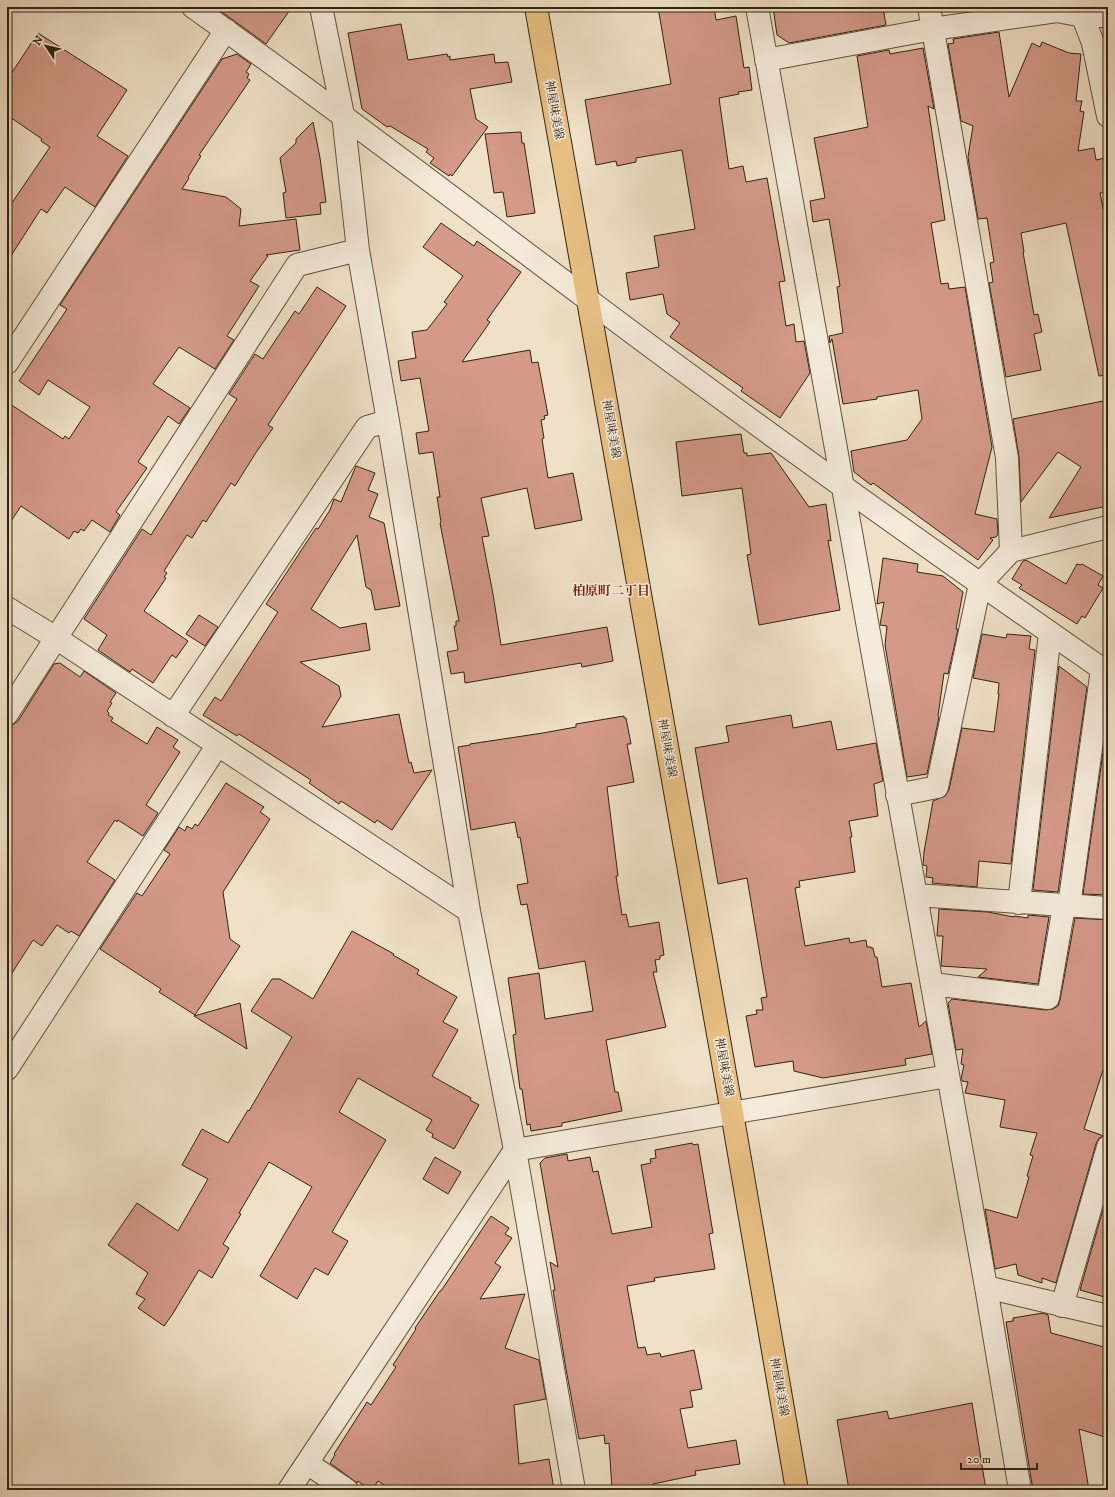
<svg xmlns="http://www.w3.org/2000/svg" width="1115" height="1497" viewBox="0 0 1115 1497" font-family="'IM FELL DW Pica','Noto Serif JP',serif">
  <rect width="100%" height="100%" fill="#efe0c7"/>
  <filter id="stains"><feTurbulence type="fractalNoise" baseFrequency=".005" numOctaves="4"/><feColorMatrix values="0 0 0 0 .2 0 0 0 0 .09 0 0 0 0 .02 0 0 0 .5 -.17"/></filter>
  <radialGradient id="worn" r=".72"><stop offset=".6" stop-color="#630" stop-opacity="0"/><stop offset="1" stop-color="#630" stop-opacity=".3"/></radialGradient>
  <path fill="#d49989" stroke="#322311" d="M215,7H292L266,44Z
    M658,7H714L716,20L736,16L744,68L749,67L752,90L738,92L739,94L719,98L729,169L743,166L746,182L767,178L785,281L779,282L786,326L794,324L796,342L804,341L810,373L780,418L741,391L743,388L670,337L680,323L667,314L663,294L630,300L626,273L659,267L654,236L695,229L682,150L636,158V162L617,166L616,161L596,165L585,100L671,84Z
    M773,7H883L886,25L789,43L777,35Z
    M401,24L408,60L447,54L448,57L450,56V60L494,54L495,63L508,62L512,82L470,89L476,119L488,127L452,176L450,174L449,176L430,163L434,158L426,152L428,149L390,126L387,127L362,109L348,33Z
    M999,32L1009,97L1032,43L1040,47L1042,42L1069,53L1081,54L1076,101H1082L1080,111L1084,112L1078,151L1094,148L1096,160L1105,158L1108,181V192L1100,193L1108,233V375L1099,376L1066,223L1021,233L1024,252H1023L1034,315L1038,314L1042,332L1034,334L1041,370L1006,377L989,283L993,282L990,263L994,262L987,218L978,219L968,157L973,126L961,121L948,44L954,43L953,39Z
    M38,33L127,90L97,136L128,156L95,207L65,187L47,213L41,209L7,262V210L50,147L41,141L42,139L7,115V80Z
    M923,48L934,109L928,106L945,220L931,223L941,284L948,283L949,289L965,287L992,447L975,514L997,519L998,534L996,537L990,538L993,540L978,560L873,483L871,485L854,472L851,451L907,440L922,419L918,390L877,397V399L843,404L832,339L830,343L829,336L843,333L837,287L840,286L829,219L813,222L810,201L825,198L814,138L868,127L857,56L889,50L890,54Z
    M237,54L251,64L246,72L249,74L247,78L250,80L199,155L201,156L188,177L189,178L182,189L226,197L241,209L239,226L296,219L300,250L266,255L268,256L250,281L259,286L227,336L234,340L215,369L179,347L153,384L190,408L179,424L168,416L138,462L147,468L116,512L120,515L110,532L92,520L84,531L81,529L78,533L74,531L69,539L21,506L7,527V402L63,439L65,436L69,439L90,407L48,380L39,395L19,381L67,309L60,305L222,59Z
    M313,122L320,158L326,202L320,203L321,214L286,218L283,193L286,192L280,158L296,143V139Z
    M521,132L522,143H524L535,213L507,217L503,192L494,193L485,134Z
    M441,223L474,246L477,241L521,272L487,320L490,322L462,362L530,350L532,363L538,362L548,415L544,416L545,419L541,420L544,438L542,439L548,478L573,473L582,520L535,529L527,488L481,498L489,536L482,537L493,594L501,645L607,627L613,661L582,667L581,663L465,683L464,672L451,674L447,652L458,650L454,626H456V621H459L440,523L441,522L437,497H440L433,452L419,454L416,433L429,431L420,378L401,381L398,361L416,358L412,332L427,330L447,304L444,302L463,276L423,247Z
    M317,287L346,306L268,425L273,428L255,454L235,486L231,483L206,522L203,520L192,538L187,535L164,571L167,573L164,577L166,578L144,611L188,641L176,658L172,655L153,683L132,669L130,672L98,650L107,635L84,619L142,529L151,535L237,399L229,394L255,354L263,359L295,311L299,314Z
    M1108,400V506L1049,518L1081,467L1058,452L1021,502L1019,457L1013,419Z
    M741,434L744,453H747V456L771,453L809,507L826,504L831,541L828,540L840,610L759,625L747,555L751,554L742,488L682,496L676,442Z
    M356,466L375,473L368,490L378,494L369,517L384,523L400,606L375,610L371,590L366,587L357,535L311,609L340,628L366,623L370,650L300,662L339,686L341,696L322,727L399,714L409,763L411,762L414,773L432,770L392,830L377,820L375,823L341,801L339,804L309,783L311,780L239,734L237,736L203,715L215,697L221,701L278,612L266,604L316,528L318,529L330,510L334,499L341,502Z
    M883,558L918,564L917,572L943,576L963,592L956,629H958L948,674L944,673L938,716L939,717L927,774L907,777L885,645L887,626L880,625L884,602L877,604Z
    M1026,560L1066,584L1077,564L1081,565L1082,564L1103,576L1098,585L1103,588L1085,618L1082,616L1077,624L1019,588L1022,585L1012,579L1023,561Z
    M199,615L218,627L205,646L186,634Z
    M982,634L1006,638L1007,634L1031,636L1029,649L1035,650L1011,864L979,861L977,887L932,883L933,878L926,877L927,866L923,865L924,852L933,801L945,796L949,790L962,728L994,732L999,694H998L999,683L973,678Z
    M60,663L80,677L84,671L116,693L110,702L112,703L107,711L109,713L108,715L113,718L111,721L147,744L157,727L178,740L173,747L180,752L146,805L158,813L143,836L118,820L117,822L115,820L87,862L115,880L79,936L71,931L69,933L57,925L42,946L33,940L7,981V731L11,726L18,721L54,664Z
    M1059,666L1087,687L1058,892L1033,890Z
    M791,715L793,728L831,721L837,750L876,743L883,781L874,784L878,816L849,821L852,837H850L855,872L799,881L800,887L795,888L805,946L849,938L850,943L866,940L867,947H871V948H873L875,957H877L882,987L911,983L919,1027L926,1021L932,1054L905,1059L906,1065L823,1078L794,1071L793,1061L755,1067L746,1016L757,1014L756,1010H763L761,998L767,997L747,878L718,884L695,748L729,742L726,726Z
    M624,716V718H626L631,744H627L634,782L607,787L618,876H616L622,915L626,914L629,927L659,922L664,955L660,956V959L655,960L657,972H653L666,1027L606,1040L615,1092H618L622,1111L562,1123V1126L531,1131L530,1124L527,1125L522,1089H520L513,1035L516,1034L508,978L539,973L545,1019L593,1011L585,961L539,969L527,904L521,905L517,885L528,883L520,837L518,838L515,822L471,830L458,747L470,745V744L543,733L576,727V724Z
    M1108,717V895L1083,894Z
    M226,783L264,807L260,812L270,819L223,892L230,939L240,946L195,1015L159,992L161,989L100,949L137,893L142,896L170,854L164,850L179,827L185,831L187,826L192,829L195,824L198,826Z
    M939,909L988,912L1014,917V916L1028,918V915L1049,917L1038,984L978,977L987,969L941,966L943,936H937Z
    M1075,918L1108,920V1068L1104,1067L1084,1129L1104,1136L1099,1138L1096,1144L1056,1283L1042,1278V1283L1018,1275L1016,1264L995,1269L985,1209L1017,1218L1029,1177L1027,1176L1033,1156L1030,1155L1037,1133L1000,1127L1005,1100L965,1093L968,1082L962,1081L961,1079L964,1065L961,1064L963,1049L956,1050L948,1003L952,999L1046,1010L1053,1009L1058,1006L1060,1000Z
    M352,931L394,954L393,955L419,970L417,974L457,997L443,1022L458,1030L432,1076L471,1098L470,1100L479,1105L454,1149L432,1137L433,1134L426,1130L432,1120L358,1078L339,1112L386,1140L332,1232L348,1241L328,1275L315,1268L297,1299L260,1276L312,1187L269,1162L239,1213L241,1214L223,1244L229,1248L212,1278L199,1270L172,1315L164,1326L138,1308L145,1299L136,1294L148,1273L108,1245L137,1203L178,1231L208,1179L182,1165L202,1129L228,1143L248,1110L249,1111L292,1037L251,1011L272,979H280L313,999Z
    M240,1003L247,1049L194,1016Z
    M692,1143L693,1145L698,1144L713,1233L709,1234L715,1269L654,1278L655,1281L627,1286L638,1348L645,1347L647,1355L660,1353L661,1357L694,1350L702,1389L690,1391L693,1407L680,1409L688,1448L736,1440L740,1464L695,1471L696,1475L653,1484L654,1490H612L609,1443L605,1444L604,1435L579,1439L566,1369L553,1290H555L550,1262L558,1267L540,1163L545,1158L567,1154L568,1161L590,1157L593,1172L598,1171L612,1234L652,1227L641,1165L651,1163L650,1159L656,1158L655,1150Z
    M435,1157L461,1172L448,1194L423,1179Z
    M1108,1192V1298L1080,1290Z
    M491,1216L509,1228L505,1234L512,1238L495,1263L501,1267L480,1299L525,1294L505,1348L539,1360L546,1399L514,1405L519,1464L549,1459L554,1490H392L378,1481L372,1490H370L358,1481L357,1483L330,1463L335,1455L334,1454L367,1402L371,1405L396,1367L393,1365L416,1329L415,1328L440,1291H441Z
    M1043,1313L1048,1315L1051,1333L1108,1348V1438L1079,1429L1089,1490H1033L1006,1322L1013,1321V1318Z
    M972,1403L986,1490H849L837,1420L887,1411L889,1419Z"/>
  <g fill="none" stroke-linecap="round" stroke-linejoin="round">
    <defs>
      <path id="minor" d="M193,7C326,101 455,200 586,298C757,427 932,551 1108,673
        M321,7L343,115L358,250L388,421L469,911L515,1150L574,1490
        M757,7L986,1287L1020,1490
        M929,7L1007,458L1011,551
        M1079,7L1093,43L1108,116
        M766,60L933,29L1057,11L1083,16H1108
        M7,363L226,30
        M7,608L56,638L469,911
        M7,714L297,265L358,250
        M173,716L367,427L388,421
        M897,795L937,787L980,584L1011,551L1108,527
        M916,895L1108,908
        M1019,903L1050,633
        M1069,906L1102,669
        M932,984L1048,998L1064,906
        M7,1069L217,746
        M986,1287L1108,1316
        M1062,1306L1108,1147
        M307,1463L347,1490
        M289,1490L515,1150L948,1076"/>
      <path id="major" d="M536,7L732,1113L797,1490"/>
    </defs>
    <use href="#minor" stroke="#61523e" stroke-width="24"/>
    <use href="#major" stroke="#322311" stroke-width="24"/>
    <use href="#minor" stroke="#f5ebdb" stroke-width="22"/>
    <use href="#major" stroke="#e8c084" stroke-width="22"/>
  </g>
  <g text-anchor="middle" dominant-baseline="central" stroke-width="3" stroke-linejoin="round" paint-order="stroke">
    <g font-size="12" fill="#322311" stroke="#f5ebdb">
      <text transform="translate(554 110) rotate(80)">神屋味美線</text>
      <text transform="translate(611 429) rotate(80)">神屋味美線</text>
      <text transform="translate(667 748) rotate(80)">神屋味美線</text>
      <text transform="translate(724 1067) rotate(80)">神屋味美線</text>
      <text transform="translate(779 1387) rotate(80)">神屋味美線</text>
    </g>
    <g font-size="13" font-weight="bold" fill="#7a1f14" stroke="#f5ebdb">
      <text x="611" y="591">柏原町二丁目</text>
    </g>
  </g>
  <rect width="1115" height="1497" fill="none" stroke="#efe0c7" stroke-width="24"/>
  <rect x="8" y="8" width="1099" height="1481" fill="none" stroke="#322311" stroke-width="2"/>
  <rect x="12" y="12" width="1091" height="1473" fill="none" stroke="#322311"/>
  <g transform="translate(46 46) rotate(305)" stroke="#f5ebdb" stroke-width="3" paint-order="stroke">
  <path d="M0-3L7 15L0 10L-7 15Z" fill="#322311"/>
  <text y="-6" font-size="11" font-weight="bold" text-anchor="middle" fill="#322311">N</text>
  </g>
  <path d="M961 1463v6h76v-6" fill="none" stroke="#322311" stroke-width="2"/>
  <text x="967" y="1463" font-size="12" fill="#322311" stroke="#f5ebdb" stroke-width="3" paint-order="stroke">20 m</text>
  <rect width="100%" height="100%" filter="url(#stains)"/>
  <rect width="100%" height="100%" fill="url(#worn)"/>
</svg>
